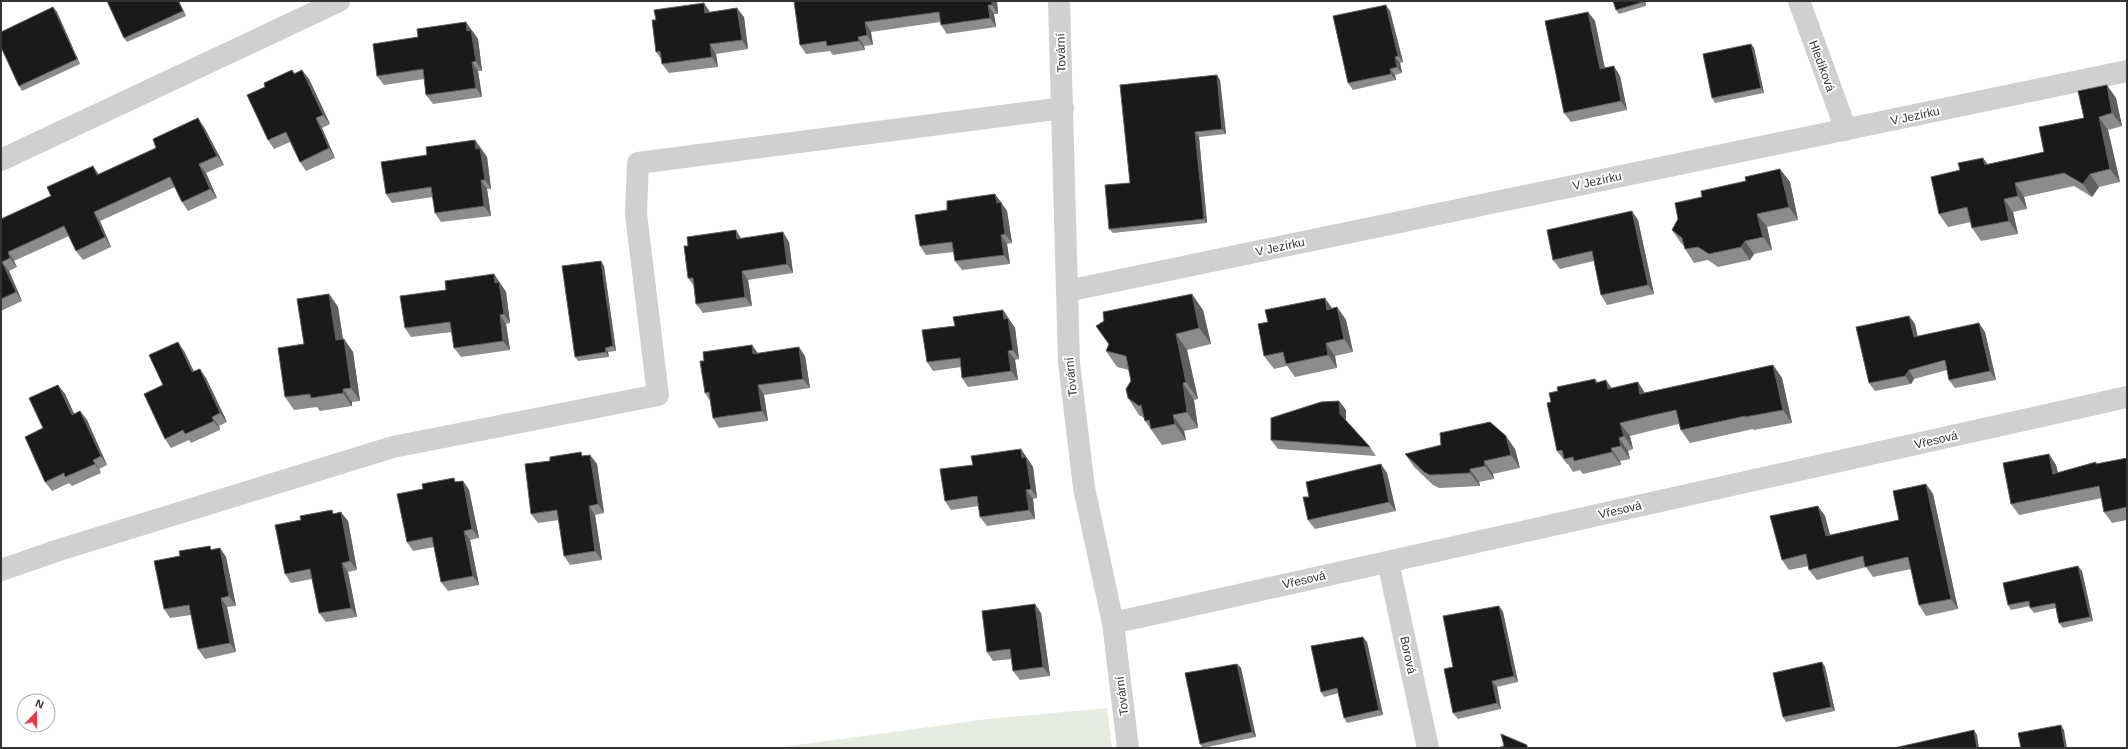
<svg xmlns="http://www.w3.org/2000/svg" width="2128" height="749" viewBox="0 0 2128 749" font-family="Arial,sans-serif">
  <rect width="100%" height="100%" fill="#fff"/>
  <path fill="#e6ecdf" d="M1107,708L1112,748H775L988,719Z"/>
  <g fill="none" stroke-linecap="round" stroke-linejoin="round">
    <path stroke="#d0d0d0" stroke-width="22" d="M1059,1L1069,362L1084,488L1113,623L1128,748
      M1799,1L1846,130
      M1,160L339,1
      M1067,291L2127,71
      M1388,562L1428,748
      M1,570L59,550L393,447L658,395L636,214L638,163L1063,108
      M1113,623L2127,397"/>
  </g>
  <path fill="#8c8c8c" d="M179,1L186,16L127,42L124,38Z
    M794,1H997L998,14H994L996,27L947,34L941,25L940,22L871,32L873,45L864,46L865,50L833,55L830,51L806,54L800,45Z
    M1645,1L1646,6L1619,14L1616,10Z
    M53,7L57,12L80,64L22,91L19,86Z
    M1390,11L1403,62L1400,63L1402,73L1395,75L1396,80L1353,90L1348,83Z
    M710,12L744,17L748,49L716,54L718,67L669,73L662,64V60L656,52Z
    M1588,12L1595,21L1605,68L1620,76L1627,110L1571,122L1564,113Z
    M472,31L478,39L482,71H478L482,97L433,104L426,95L424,79L384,85L377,76Z
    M1751,44L1754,48L1764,93L1715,103L1712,98Z
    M292,70L295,73L309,79L330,124L322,128L335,158L306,171L300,162L290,142L274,149L268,140L265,87Z
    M1220,80L1226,134L1199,137L1207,223L1113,233L1109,229L1130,183Z
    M2116,98L2122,126L2108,130L2120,182L2099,187L2092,197L2074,186L2024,197L2027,209L2013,212L2018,234L1981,241L1972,228L1971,222L1948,227L1939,214L1988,164L2044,152L2084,118Z
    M204,127L224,165L206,173L217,198L188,211L182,202L175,187L100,221L111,247L83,260L76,251L69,236L14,261L17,267L9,271L22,301L1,311V219L51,196L93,166L99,175Z
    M475,140L487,157L491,189H487L491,216L441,222L435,213L433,197L392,203L386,194L427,155Z
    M1780,169L1790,182L1798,220L1767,227L1772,250L1754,254L1750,260L1718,267L1708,260L1694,263L1685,249L1684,246L1681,243L1672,230L1678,219L1702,197Z
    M995,194L1007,211L1012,243L1007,244L1010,264L962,270L955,261L954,252L926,255L920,246L947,210Z
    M1638,220L1654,294L1607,305L1601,295L1594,261L1560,269L1553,260Z
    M741,238L789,242L793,273L748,280L752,306L703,313L696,304L694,286L688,278Z
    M601,261L604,266L616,351L608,352L609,357L578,361L575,357Z
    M494,274L506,292L510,323L506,324L510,350L461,357L454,348L452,332L411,337L405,328L446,290Z
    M329,294L338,307L343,339H344L353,352L360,401L352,402V406L320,411L317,407L294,410L285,397L304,344Z
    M1337,307L1346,320L1353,352L1335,356L1337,368L1295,377L1287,366L1274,369L1264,356L1332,308Z
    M1003,310L1015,328L1019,359L1015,360L1018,380L968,387L962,378L961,367L933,371L927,362L955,326Z
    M1203,310L1211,344L1187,350L1198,399L1194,400L1198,428L1184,431L1186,440L1162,445L1145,421L1144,418L1139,415L1128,398L1131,381L1129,370L1117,367L1106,351L1109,345L1096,326Z
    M1909,316L1915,324L1918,337L1985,332L1996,380L1955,388L1949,380L1947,370L1914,379L1911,384L1875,391L1869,383Z
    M752,345L758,353L805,356L810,388L764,395L768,421L719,428L713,418L710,401L705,393L704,361Z
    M184,351L194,371L206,378L227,422L219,426L220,430L191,443L189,440L171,448L165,439L163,385Z
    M1773,365L1782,378L1792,423L1754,430L1753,429L1690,443L1681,430L1679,424L1658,429L1630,436L1633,449L1628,451L1630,459L1620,461L1621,465L1583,474L1580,470L1573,472L1568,464H1567L1557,451L1551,402L1558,391L1595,379L1598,382L1612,388L1645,393Z
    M58,385L65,394L74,414L80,411L87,420L107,465L99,469L101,473L72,486L69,483L52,491L45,482L43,428Z
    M1339,401L1346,410V421L1370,447L1376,456L1278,449L1271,440Z
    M1021,449L1033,467L1037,498L1033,499L1035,519L987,526L980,517L979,506L951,510L945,501L973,465Z
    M1515,449L1520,468L1493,474L1494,479L1479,482L1480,486L1439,488L1433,485L1414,467L1405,454Z
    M2049,454L2056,465L2058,473L2127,458V520L2112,523L2104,512L2102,498L2019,515L2011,504Z
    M590,455L597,464L604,513L595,515L602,560L570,565L564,556L559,520L538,523L531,514L550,461Z
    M1387,473L1396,511L1315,529L1308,520L1309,497Z
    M463,481L469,490L479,538L470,540L479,585L448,591L441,582L434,547L413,551L407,542L423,489Z
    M1926,484L1933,494L1958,609L1926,616L1919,605L1911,569L1873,577L1866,567L1817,580L1809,570V566L1789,570L1782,560L1818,506L1825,516L1830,535L1899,520Z
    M334,513L348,521L357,570L348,572L357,617L326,622L319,613L312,579L291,583L285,574Z
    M220,548L226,557L236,606L227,607L236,652L205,659L198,649L191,615L170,618L164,609L213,549Z
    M2082,571L2093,621L2063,628L2059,623L2056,608L2034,613L2030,608V606L2011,610L2008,605Z
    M1499,606L1503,612L1518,682L1497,687L1501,709L1458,719L1453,713V667Z
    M1041,613L1050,676L1020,680L1013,671L1012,659L993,661L987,652Z
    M1367,642L1383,715L1347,723L1344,718L1339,693L1324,697L1321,692Z
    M1822,662L1825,667L1835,711L1786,722L1783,717Z
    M1237,664L1241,668L1256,737L1203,748L1200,744Z"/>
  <path fill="#5f5f5f" d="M178,1H179L186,16L183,11Z
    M992,1H997L998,14L992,5Z
    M1643,1H1645L1646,6Z
    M704,3L710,12L705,13Z
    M988,5L994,14L996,27L990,18Z
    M1386,5L1390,11L1403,62L1398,56Z
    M53,7L57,12L80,64L77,59Z
    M737,8L744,17L748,49L742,40Z
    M1588,12L1595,21L1607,79L1600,69Z
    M466,22L478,39L482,71L476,61L467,31Z
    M865,22L871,32L873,45L867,35Z
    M858,37L864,46L865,50L859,41Z
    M710,44L716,54L718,67L712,57Z
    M1751,44L1754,48L1764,93L1761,88Z
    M1395,57L1400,63L1402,73L1397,67Z
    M472,62L478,71L482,97L476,88Z
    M1614,66L1620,76L1627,110L1621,101Z
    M1390,69L1395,75L1396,80L1391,74Z
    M302,70L309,79L330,124L323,115Z
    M1217,75L1220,80L1226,134L1222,129Z
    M2107,85L2116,98L2122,126L2112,113Z
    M2099,117L2108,130L2120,182L2110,169Z
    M198,118L204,127L224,165L217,156Z
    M316,118L322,128L335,158L329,148Z
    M1195,132L1199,137L1207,223L1204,219Z
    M475,140L487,157L491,189L485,180L476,149Z
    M1983,158L1993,171L1985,165Z
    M199,164L206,173L217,198L210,189Z
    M93,166L99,175H97Z
    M1780,169L1790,182L1798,220L1789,207Z
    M2090,174L2099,187L2092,197L2083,184Z
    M481,180L487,189L491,216L484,206Z
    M2015,183L2024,197L2027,209L2018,196Z
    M995,194L1007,211L1012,243L1005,234L997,203Z
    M2004,199L2013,212L2018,234L2009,221Z
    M1632,211L1638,220L1654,294L1648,285Z
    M94,212L100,221L111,247L105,237Z
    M1757,214L1767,227L1772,250L1763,237Z
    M736,230L742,240L737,239Z
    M783,232L789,242L793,273L787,264Z
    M1001,235L1007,244L1010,264L1004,255Z
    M1745,241L1754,254L1750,260L1741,247Z
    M8,252L14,261L17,267L10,258Z
    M601,261L604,266L616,351L613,346Z
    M2,262L9,271L22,301L16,292Z
    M742,271L748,280L752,306L745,297Z
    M494,274L506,292L510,323L504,314L495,283Z
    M329,294L338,307L345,353L336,340Z
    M1192,294L1203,310L1211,344L1199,328Z
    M1325,298L1334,311L1327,310Z
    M1337,307L1346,320L1353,352L1344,339Z
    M1003,310L1015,328L1019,359L1013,350L1004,319Z
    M500,315L506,324L510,350L503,341Z
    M1909,316L1915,324L1919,346L1914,337Z
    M1979,323L1985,332L1996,380L1990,371Z
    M1176,334L1187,350L1198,399L1186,382Z
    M344,339L353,352L360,401L351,388Z
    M178,342L184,351L198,381L192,372Z
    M1326,343L1335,356L1337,368L1328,355Z
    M752,345L758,354H753Z
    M799,347L805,356L810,388L803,379Z
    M605,348L608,352L609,357L606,352Z
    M1008,351L1015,360L1018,380L1011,371Z
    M1773,365L1782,378L1792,423L1783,410Z
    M200,369L206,378L227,422L220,413Z
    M1909,370L1914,379L1911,384L1905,376Z
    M1606,380L1615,393L1608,389Z
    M1638,382L1647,396L1640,394Z
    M1183,383L1194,400L1198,428L1187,412Z
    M58,385L65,394L79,424L72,415Z
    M758,385L764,395L768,421L762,411Z
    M343,389L352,402V406L343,393Z
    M1339,401L1346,410V423L1340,414Z
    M80,411L87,420L107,465L101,456Z
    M1173,415L1184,431L1186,440L1175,424Z
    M212,417L219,426L220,430L214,421Z
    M1620,423L1630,436L1633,449L1624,436Z
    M1506,436L1515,449L1520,468L1511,455Z
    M1619,438L1628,451L1630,459L1621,446Z
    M1611,448L1620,461L1621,465L1612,452Z
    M1021,449L1033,467L1037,498L1031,489L1022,458Z
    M2049,454L2056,465L2061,485L2053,474Z
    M590,455L597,464L604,513L598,504Z
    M93,460L99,469L101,473L95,464Z
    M1484,461L1493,474L1494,479L1485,466Z
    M1381,464L1387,473L1396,511L1389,502Z
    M1470,469L1479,482L1480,486L1470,473Z
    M463,481L469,490L479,538L472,529Z
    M1926,484L1933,494L1958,609L1951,599Z
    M1026,490L1033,499L1035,519L1029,510Z
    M589,506L595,515L602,560L595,551Z
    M1818,506L1825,516L1833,546L1826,536Z
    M341,512L348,521L357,570L350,561Z
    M464,531L470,540L479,585L473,576Z
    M220,548L226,557L236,606L229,596Z
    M342,563L348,572L357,617L351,608Z
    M2078,566L2082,571L2093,621L2090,617Z
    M221,598L227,607L236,652L230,643Z
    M1035,604L1041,613L1050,676L1043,667Z
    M1499,606L1503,612L1518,682L1514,676Z
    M1363,637L1367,642L1383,715L1379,710Z
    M1822,662L1825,667L1835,711L1831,707Z
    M1237,664L1241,668L1256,737L1252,732Z
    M1492,681L1497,687L1501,709L1497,703Z
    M2061,725L2064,730L2067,748H2065Z
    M1974,730L1977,735L1979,748H1977Z"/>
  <path fill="#1a1a1a" stroke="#5f5f5f" d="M107,1H178L183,11L124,38Z
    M794,1H992V5H988L990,18L941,25L939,12L865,22L867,35L858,37L859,41L827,46L826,41L800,45Z
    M1613,1H1643V2L1616,10Z
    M704,3L705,13L737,8L742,40L710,44L712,57L662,64L660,51L656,52L652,20H656L654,10Z
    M1386,5L1398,56L1395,57L1397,67L1390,69L1391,74L1348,83L1333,16Z
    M53,7L77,59L19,86L1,47V32Z
    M1588,12L1600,69L1614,66L1621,101L1564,113L1545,21Z
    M466,22L467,31L471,30L476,61L472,62L476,88L426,95L423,69L377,76L373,44L418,37L417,29Z
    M1751,44L1761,88L1712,98L1703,54Z
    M292,70L294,74L302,70L323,115L316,118L329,148L300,162L286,132L268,140L247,95L265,87L264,83Z
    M1217,75L1222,129L1195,132L1204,219L1109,229L1105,185L1130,183L1120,85Z
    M2107,85L2112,113L2099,117L2110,169L2090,174L2083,184L2064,173L2015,183L2018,196L2004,199L2009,221L1972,228L1967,207L1939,214L1931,177L1960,170L1958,163L1983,158L1985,165L2044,152L2039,127L2084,118L2078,91Z
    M198,118L217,156L199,164L210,189L182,202L170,177L94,212L105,237L76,251L64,226L8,252L10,258L2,262L16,292L1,299V219L51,196L47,187L93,166L97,175L156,148L153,139Z
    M475,140L476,149L480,148L485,180H481L484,206L435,213L431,187L386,194L381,162L427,155L426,147Z
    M1780,169L1789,207L1757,214L1763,237L1745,241L1741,247L1709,254L1698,247L1685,249L1682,238L1672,230L1678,219L1675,203L1702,197L1701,191L1746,181L1745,177Z
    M995,194L997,203L1001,202L1005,234L1001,235L1004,255L955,261L952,242L920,246L915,215L947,210V201Z
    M1632,211L1648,285L1601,295L1592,251L1553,260L1547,230Z
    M736,230L737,239L783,232L787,264L742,271L745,297L696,304L693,278H688L684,246H688L687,237Z
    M601,261L613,346L605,348L606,352L575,357L562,266Z
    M494,274L495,283L499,282L504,314L500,315L503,341L454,348L450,322L405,328L400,296L446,290L445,281Z
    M329,294L336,340L344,339L351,388L343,389V393L311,398L310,394L285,397L278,348L304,344L297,299Z
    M1192,294L1199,328L1176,334L1186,382L1183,383L1187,412L1173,415L1175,424L1151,429L1149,420L1145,421L1141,405L1139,406L1128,398L1126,389L1131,381L1126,356L1106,351L1109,344L1096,326L1104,321L1103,312Z
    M1325,298L1327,310L1337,307L1344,339L1326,343L1328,355L1286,364L1283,352L1264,356L1258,324L1268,322L1265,310Z
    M1003,310L1004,319L1008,318L1013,350L1008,351L1011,371L962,378L960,358L927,362L922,330L955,326L953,317Z
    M1909,316L1914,337L1979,323L1990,371L1949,380L1945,360L1909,370L1905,376L1869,383L1856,327Z
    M178,342L192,372L200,369L220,413L212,417L214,421L185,434L183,430L165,439L144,394L163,385L149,355Z
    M752,345L753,354L799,347L803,379L758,385L762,411L713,418L709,392L705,393L700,361H704L703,352Z
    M1773,365L1783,410L1745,417V416L1681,430L1676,410L1649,416L1620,423L1624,436L1619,438L1621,446L1611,448L1612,452L1574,461L1573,457L1564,459L1562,450L1557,451L1547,403L1551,402L1549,393L1558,391L1557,387L1595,379L1596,383L1606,380L1608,389L1638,382L1640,394Z
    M58,385L72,415L80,411L101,456L93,460L95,464L65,477L64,473L45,482L25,437L43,428L29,398Z
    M1339,401L1340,414L1370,447L1271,440V418L1321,402Z
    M1490,422L1506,436L1511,455L1484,461L1485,466L1470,469V473L1430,475L1424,472L1405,454L1441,445L1440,433Z
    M1021,449L1022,458L1026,457L1031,489L1026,490L1029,510L980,517L977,496L945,501L940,469L973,465L971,456Z
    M581,452L582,456L590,455L598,504L589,506L595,551L564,556L557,510L531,514L525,464L550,461V457Z
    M2049,454L2053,474L2096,462V464L2127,458V507L2104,512L2099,486L2011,504L2003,463Z
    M1381,464L1389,502L1308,520L1303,497H1309L1306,482Z
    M454,478L455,482L463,481L472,529L464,531L473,576L441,582L432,537L407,542L397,494L423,489L422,484Z
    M1926,484L1951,599L1919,605L1908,557L1865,567L1863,556L1809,570L1806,554L1782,560L1770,516L1818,506L1826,536L1899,520L1893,491Z
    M332,510L333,514L341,512L350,561L342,563L351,608L319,613L310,569L285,574L275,525L301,520L300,516Z
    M210,546L211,550L220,548L229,596L221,598L230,643L198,649L189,605L164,609L154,561L180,556L179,551Z
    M2078,566L2090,617L2059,623L2055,603L2030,608L2029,601L2008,605L2003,583Z
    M1035,604L1043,667L1013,671L1010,649L987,652L982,611Z
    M1499,606L1514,676L1492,681L1497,703L1453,713L1444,669L1453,667L1443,616Z
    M1363,637L1379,710L1344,718L1337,688L1321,692L1311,646Z
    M1822,662L1831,707L1783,717L1773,673Z
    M1237,664L1252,732L1200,744L1185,673Z
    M2061,725L2065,748H2021L2018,733Z
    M1974,730L1977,748H1894Z
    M1501,734L1527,745V748H1500V747L1504,746Z"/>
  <g text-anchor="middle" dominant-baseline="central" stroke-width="4" stroke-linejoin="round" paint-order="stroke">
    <g font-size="12" fill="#333" stroke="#fff">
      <text transform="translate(1061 53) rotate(-92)">Tovární</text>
      <text transform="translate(1822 66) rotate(70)">Hledíková</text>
      <text transform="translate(1915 116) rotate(-12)">V Jezírku</text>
      <text transform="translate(1597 181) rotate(-12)">V Jezírku</text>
      <text transform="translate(1280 247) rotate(-12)">V Jezírku</text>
      <text transform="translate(1071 377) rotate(-96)">Tovární</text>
      <text transform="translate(1936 440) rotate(-13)">Vřesová</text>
      <text transform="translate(1620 510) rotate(-13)">Vřesová</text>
      <text transform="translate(1304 580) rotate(-13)">Vřesová</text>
      <text transform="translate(1408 655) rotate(78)">Borová</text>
      <text transform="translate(1122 696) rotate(-97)">Tovární</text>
    </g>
  </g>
  <rect width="2128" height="749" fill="none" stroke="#333333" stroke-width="4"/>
  <g transform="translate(36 713) rotate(22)"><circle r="19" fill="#ffffff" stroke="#adadad"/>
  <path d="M0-3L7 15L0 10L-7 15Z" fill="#e63946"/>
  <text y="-6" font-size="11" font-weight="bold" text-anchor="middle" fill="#333333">N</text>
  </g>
</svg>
